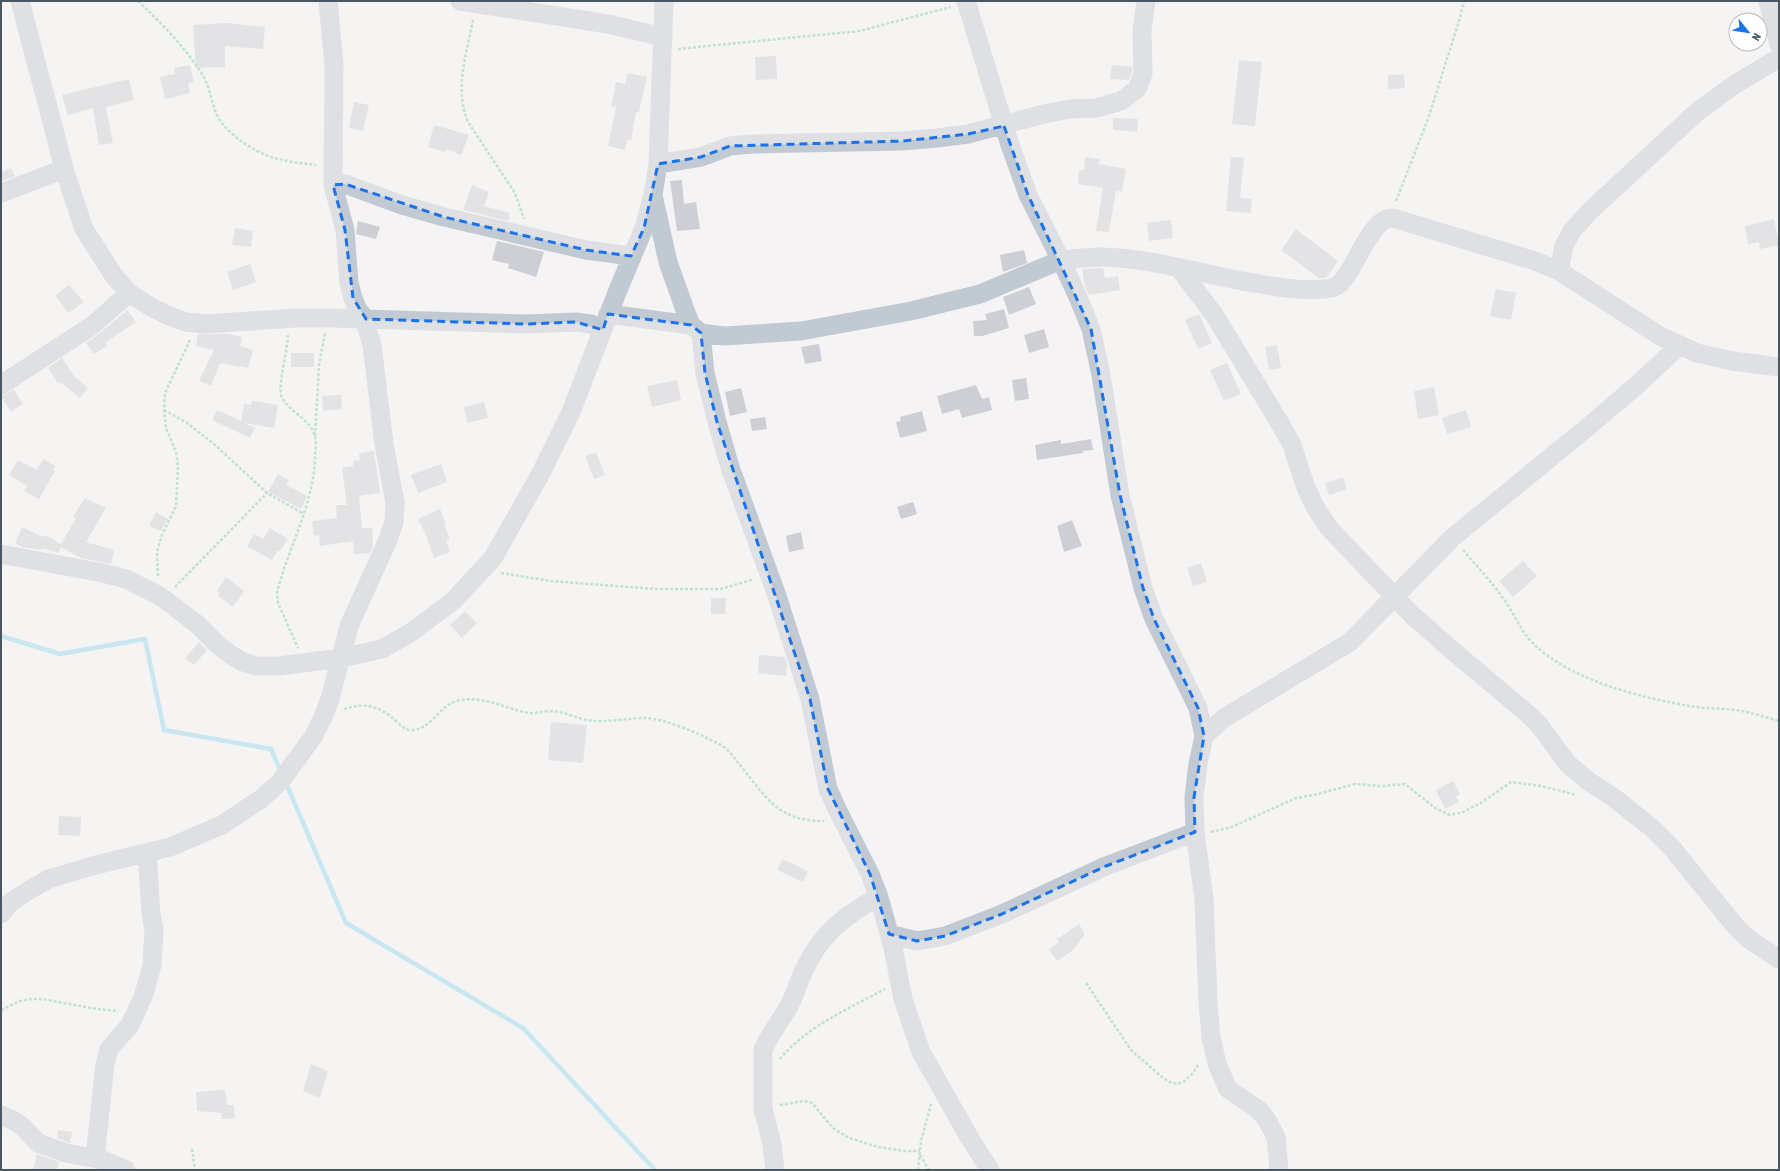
<svg xmlns="http://www.w3.org/2000/svg" width="1780" height="1171" viewBox="0 0 1780 1171" font-family="'Asap Condensed',sans-serif">
  <rect width="100%" height="100%" fill="#f5f3f3"/>
  <g fill="none" stroke-linecap="round" stroke-linejoin="round">
    <path stroke="#90daee" stroke-width="4.5" d="M1,636L60,654L145,639L164,730L271,749L281,772
      M286,783L346,923L523,1028L655,1170"/>
  </g>
  <path fill="#cdcfd5" d="M228,23L265,27L263,49L225,46V67L196,68L193,25Z
    M776,56L777,79L756,80L755,57Z
    M1239,60L1262,62L1255,126L1232,124Z
    M190,65L194,82L188,83L190,93L165,99L160,77L175,74L174,68Z
    M1112,65L1132,67V72L1129,80L1110,79Z
    M628,73L647,77L639,112H636L631,140H627L625,150L608,146L616,107L611,106L616,82L625,84Z
    M1404,74L1405,88L1388,89V75Z
    M129,79L134,100L106,107L113,143L99,145L93,108L68,115L62,95Z
    M354,102L369,105L363,131L349,128Z
    M1113,118L1138,119L1137,132L1113,130Z
    M434,125L469,135L461,155L446,149L445,152L428,147Z
    M1085,157L1100,159L1099,164L1126,169L1122,192L1116,190L1109,232L1096,231L1103,188L1078,184L1079,170H1084Z
    M1231,157L1244,158L1240,198L1252,199L1251,213L1226,211Z
    M11,168L15,176L2,181L1,173Z
    M682,180L684,204L696,202L700,229L677,231L670,181Z
    M472,185L489,192L484,206L510,213L508,221L463,210Z
    M1774,219L1779,245L1760,249L1759,242L1748,244L1745,226Z
    M1171,220L1173,238L1149,241L1147,223Z
    M358,221L380,227L376,239L356,234Z
    M235,228L253,231L251,247L232,245Z
    M1296,229L1338,261L1326,278H1319L1281,250Z
    M497,241L544,252L536,277L508,268L509,264L492,260Z
    M1024,250L1027,263L1003,272L1000,255Z
    M250,264L256,282L233,290L227,272Z
    M1103,268L1105,278L1118,276L1120,290L1089,295L1085,287L1082,269Z
    M69,285L84,302L68,313L55,295Z
    M1029,287L1036,304L1009,315L1003,297Z
    M1496,289L1516,293L1511,320L1490,316Z
    M1004,309L1009,328L982,336H974L973,321L987,320L985,314Z
    M127,310L136,322L105,343L107,346L94,354L86,343L100,333Z
    M1199,314L1212,343L1198,349L1185,320Z
    M1044,329L1049,347L1029,353L1024,335Z
    M198,334H228L242,337L240,346L253,350L248,368L220,363L211,386L199,381L214,350L196,346Z
    M819,344L822,361L805,364L801,347Z
    M1277,345L1281,368L1269,370L1265,347Z
    M291,353H314V367H291Z
    M62,358L75,377L88,388L80,398L60,382L58,383L48,368Z
    M1227,363L1241,394L1224,401L1210,370Z
    M1026,378L1029,399L1015,401L1012,380Z
    M677,380L681,400L652,407L647,386Z
    M976,385L982,399L989,397L992,410L962,418L959,409L942,414L937,396Z
    M1434,387L1439,415L1418,419L1414,391Z
    M741,388L747,412L730,416L725,392Z
    M14,390L23,404L11,412L1,396Z
    M341,395L342,409L323,411L322,396Z
    M252,401L278,405L274,428L244,423L255,428L250,438L212,420L217,410L241,421L244,404L251,405Z
    M484,402L488,418L467,423L464,407Z
    M1466,410L1471,427L1447,434L1442,418Z
    M922,411L927,431L900,438L896,422L901,421L900,417Z
    M765,417L767,429L752,431L750,419Z
    M1091,439L1093,450L1083,451V453L1037,460L1035,445L1061,440V444Z
    M374,451L380,493L359,496L362,528H372L373,546L370,553L354,554L353,541L320,546L319,535L314,536L312,521L337,518L336,505H347L342,468L353,466V461L360,460L359,453Z
    M596,452L605,475L594,479L585,456Z
    M43,459L55,466L53,470L55,471L39,499L24,491L27,486L9,475L18,460L37,470Z
    M441,464L447,482L418,493L411,475Z
    M278,474L289,480L286,485L307,496L301,509L268,492Z
    M1343,477L1347,489L1329,495L1325,483Z
    M85,498L106,508L86,542L114,550L111,564L81,558L61,547L58,553L42,548L41,550L22,547L15,543L22,527L43,537L45,535L61,544L76,518L73,517Z
    M913,502L917,514L901,519L897,507Z
    M440,509L446,524L444,525L450,539L446,541L450,552L434,558L425,533L418,519Z
    M156,512L168,519L161,531L149,526Z
    M1072,520L1082,546L1064,552L1057,526Z
    M270,528L288,539L280,551L278,550L272,560L247,546L254,534L263,539Z
    M801,532L804,549L789,552L786,536Z
    M1523,561L1537,576L1513,597L1499,581Z
    M1201,563L1207,582L1193,586L1187,568Z
    M226,577L244,591L233,607L218,596L220,593L217,591Z
    M711,598H726L725,614H711Z
    M465,611L477,623L462,638L450,625Z
    M199,642L207,650L194,665L185,658Z
    M759,655L785,657L787,662L786,676L758,673Z
    M551,722L587,725L583,763L548,760Z
    M1453,781L1460,794L1456,797L1459,802L1445,809L1436,790Z
    M59,816L81,817L80,836L58,835Z
    M782,859L808,871L803,882L777,870Z
    M1079,924L1085,934L1073,950L1057,961L1049,950L1059,942L1057,939Z
    M311,1064L328,1071L320,1098L303,1091Z
    M225,1090L227,1105H234L235,1118L221,1119L222,1113L197,1111L196,1092Z
    M58,1130L72,1132L70,1143L57,1138Z
    M37,1154L59,1162L57,1170H33Z"/>
  <g fill="none" stroke-linecap="round" stroke-linejoin="round">
    <path stroke="#7ad0a6" stroke-width="2.5" stroke-dasharray="3 2" stroke-linecap="butt" d="M138,1C161,23 185,47 202,74C210,87 211,102 217,115C221,124 229,131 237,138C265,159 282,161 316,165
      M473,20C467,52 454,89 468,122L515,193L524,219
      M678,49L859,31L951,7
      M1396,201L1428,119L1459,21L1464,1
      M288,335C288,348 278,385 281,395C287,412 311,418 315,437C317,443 315,451 315,458C313,506 289,546 277,592L278,603L298,648
      M164,410L187,423L214,444L267,493L304,514
      M315,436L319,365L325,333
      M1463,550C1478,568 1494,584 1507,604C1516,618 1522,633 1534,644C1571,681 1645,699 1696,707C1709,709 1722,708 1735,710C1750,712 1765,717 1779,721
      M501,573L551,581L655,589H721L754,579
      M158,576L157,552L162,535L176,506L178,466L176,452L166,428L164,409L165,393L191,338
      M175,587L267,493
      M344,709C366,702 379,706 396,721C401,726 405,730 411,730C433,730 439,703 461,700C485,696 506,709 529,713C536,714 542,711 550,711C565,711 579,720 594,721C611,722 628,718 645,718C667,719 700,734 719,744C728,748 734,758 740,765C767,798 777,821 824,821
      M1211,832L1232,827L1296,798L1318,794L1355,784L1382,786L1405,784L1435,808L1450,815L1463,812L1481,803L1511,782L1541,786L1577,795
      M1086,983L1131,1050L1163,1078L1170,1082L1178,1084L1185,1081L1193,1073L1199,1063
      M1,1010L20,1001L31,999H42L97,1009L118,1011
      M780,1059C806,1027 848,1009 885,989
      M780,1105L804,1101L812,1103L833,1128L849,1138L878,1147L904,1151H920
      M192,1149L195,1170
      M920,1155L929,1170
      M918,1170L921,1141L931,1104"/>
    <path stroke="#c1cad2" stroke-width="19" d="M20,1L65,172L84,229L114,276L129,293L151,307L169,316L186,322L206,324L295,318H331L526,324L576,322L591,324L603,330
      M328,1L334,65L333,185L345,230L349,283L353,298L358,310L366,319
      M460,1L608,24L663,37
      M966,1L1009,142L1028,195L1061,260C1074,259 1087,257 1100,257C1148,258 1195,272 1242,281C1268,285 1297,292 1323,289C1327,289 1334,288 1338,285C1355,272 1371,215 1393,218L1535,261L1559,271L1660,336L1697,353L1732,361L1779,367
      M1768,1L1779,44
      M658,164L701,157L730,146L753,144L903,141L937,138L968,134L1044,114L1070,109L1096,108L1121,101L1137,89L1143,74L1142,30L1146,1
      M333,185L345,184L402,205L444,217L586,250L631,256
      M1,193L64,169
      M653,195L668,262L685,310L691,325L701,333L724,336L801,331L911,311L980,294L1061,260L1078,297L1091,329L1101,375L1120,495L1143,588L1154,619L1198,708L1204,736L1198,764L1194,797L1195,832L1204,899L1208,1003L1211,1037L1217,1064L1228,1089L1259,1110L1267,1120L1276,1137L1279,1170
      M1179,268L1215,316L1281,425L1292,445L1305,485L1315,507L1329,528L1412,615L1460,657L1528,714L1540,726L1567,763L1588,781L1613,797L1652,828L1672,848L1736,927L1750,940L1779,959
      M1559,271L1564,246L1572,231L1590,211L1697,112L1734,85L1779,58
      M608,314L691,325
      M701,333L705,373L717,422L730,467L776,593L810,699L828,789L837,809L870,874L879,897L893,948L903,999L921,1052L969,1137L990,1170
      M1,385L93,325L129,293
      M1,554L103,573L126,579L160,596L197,624L218,645L231,655L243,662L256,666H279L341,658L382,649L410,633L453,601L493,558L541,473L571,412L618,290L644,228L653,195L658,164L664,1
      M1204,736L1224,718L1350,642L1452,538L1589,426L1637,385L1679,346
      M1,914L11,902L31,889L49,879L92,866L170,847L222,825L261,799L280,782L313,737L323,717L330,699L349,626L387,542L394,522L395,502L384,444L372,345L364,319
      M889,934L917,941L945,936L1002,914L1106,866L1195,832
      M1,1115L14,1121L23,1127L38,1143L66,1153L103,1160L126,1170
      M95,1158L105,1064L109,1049L130,1025L137,1010L144,994L152,965L154,930L151,914L147,853
      M775,1170L772,1144L763,1109V1050C769,1034 781,1021 789,1006C796,993 799,979 806,966C821,934 847,913 879,897"/>
  </g>
  <path d="M0 0H1780V1171H0ZM1004,126L1028,195L1091,329L1120,495L1143,588L1154,619L1198,708L1204,736L1194,797L1195,832L1106,866L1002,914L945,936L917,941L889,934L870,874L828,789L810,699L717,422L705,373L701,333L691,325L608,314L603,330L576,322L526,324L366,319L353,298L345,230L333,185L345,184L444,217L586,250L631,256L644,228L658,164L701,157L730,146L903,141L968,134Z" fill="#f5f3f3" fill-opacity=".55" fill-rule="evenodd"/>
  <path fill="none" stroke="#1a73e8" stroke-width="3" stroke-dasharray="8 5" stroke-linejoin="round" d="M1004,126L1028,195L1091,329L1120,495L1143,588L1154,619L1198,708L1204,736L1194,797L1195,832L1106,866L1002,914L945,936L917,941L889,934L870,874L828,789L810,699L717,422L705,373L701,333L691,325L608,314L603,330L576,322L526,324L366,319L353,298L345,230L333,185L345,184L444,217L586,250L631,256L644,228L658,164L701,157L730,146L903,141L968,134Z"/>
  <rect width="1780" height="1171" fill="none" stroke="#4a5661" stroke-width="4"/>
  <g transform="translate(1748 32) rotate(120)"><circle r="19" fill="#ffffff" stroke="#b7bbc0"/>
  <path d="M0-3L7 15L0 10L-7 15Z" fill="#1a73e8"/>
  <text y="-6" font-size="11" font-weight="bold" text-anchor="middle" fill="#4a5661">N</text>
  </g>
</svg>
